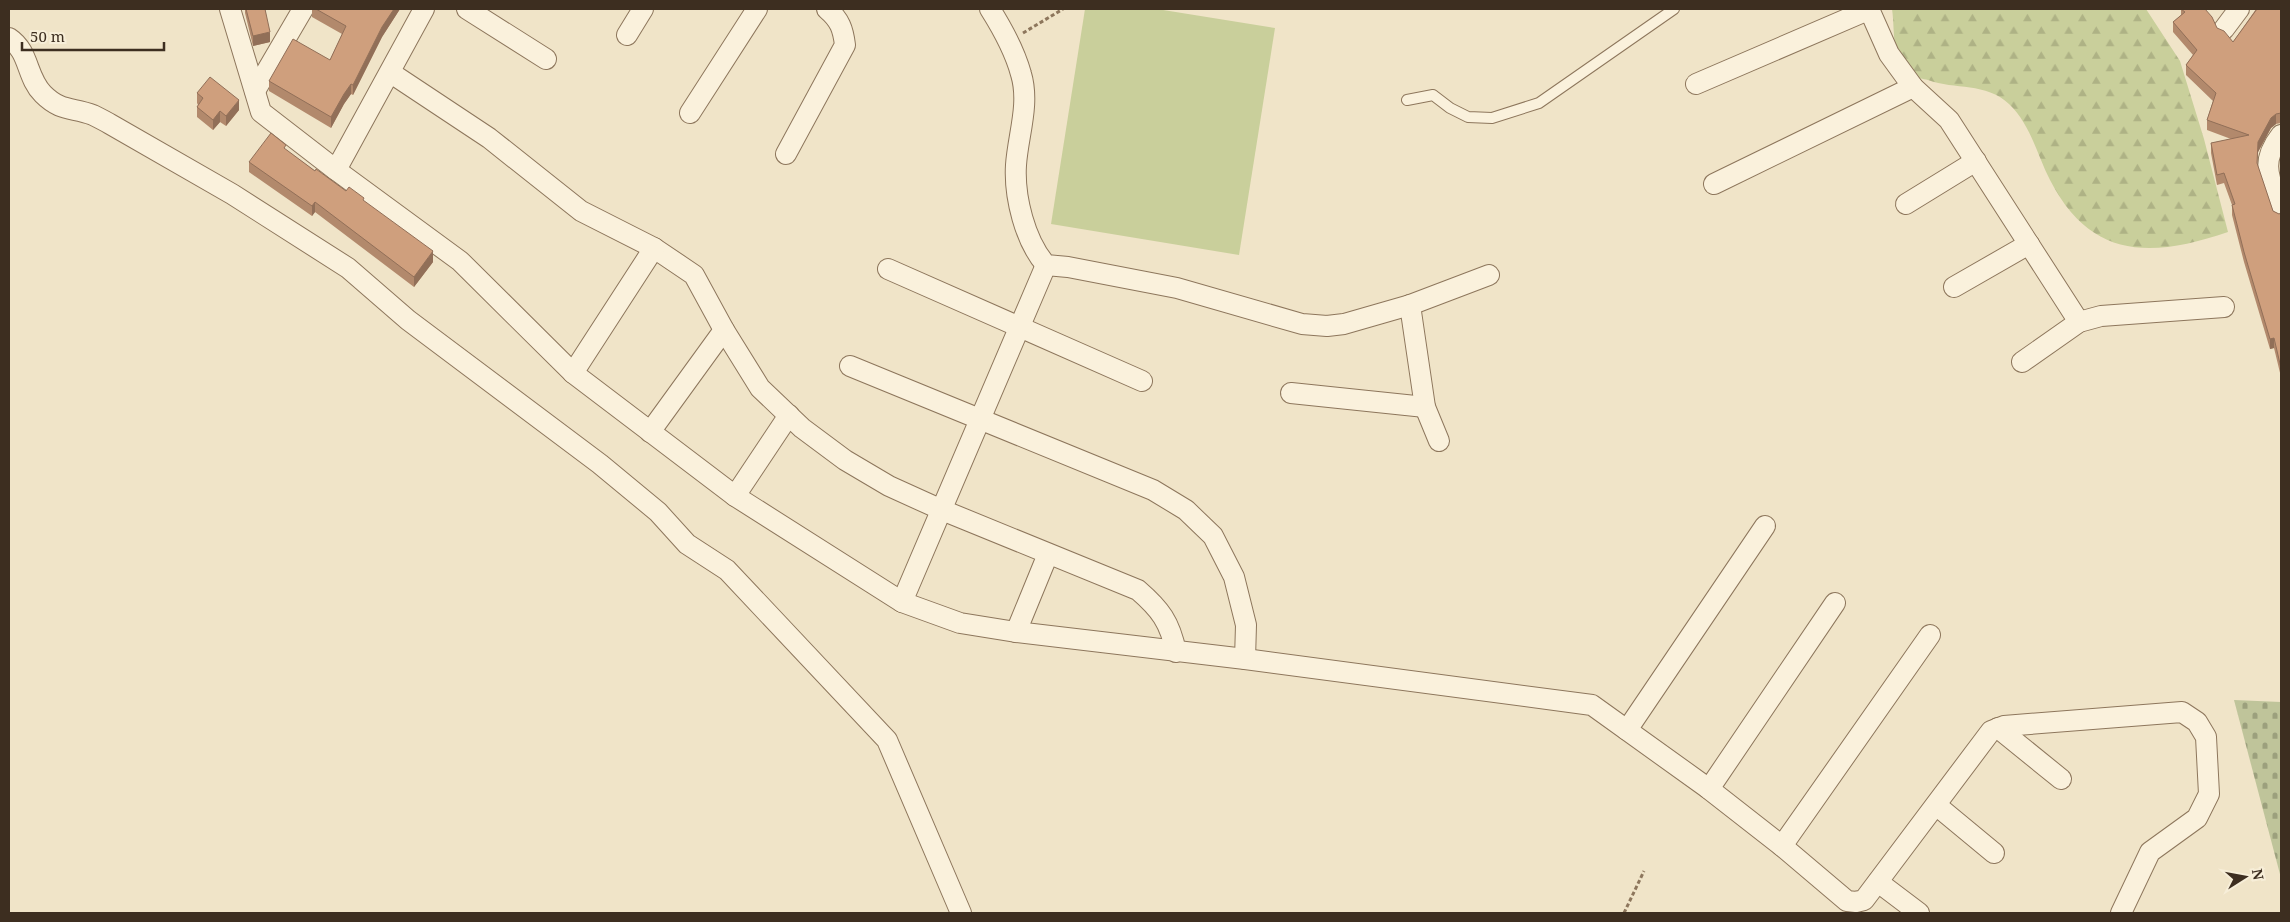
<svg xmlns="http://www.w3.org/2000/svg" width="2290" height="922" font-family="'Noto Serif',serif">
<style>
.grass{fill:#c9cf9b}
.forest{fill:url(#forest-firs)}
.cemetery{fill:url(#cemetery-stones)}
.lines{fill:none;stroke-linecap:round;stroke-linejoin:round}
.lane-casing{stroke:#8d765c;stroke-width:12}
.street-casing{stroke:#8d765c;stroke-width:22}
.path{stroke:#8d765c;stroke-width:3;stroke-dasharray:4 2.5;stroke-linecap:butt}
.lane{stroke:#faf1dc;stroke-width:10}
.street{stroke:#faf1dc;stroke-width:20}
.wall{fill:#b2896c}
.shaded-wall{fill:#916f58}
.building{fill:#cf9f7d;stroke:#916f58}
</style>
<defs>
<pattern id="forest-firs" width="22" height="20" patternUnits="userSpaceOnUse" patternTransform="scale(1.25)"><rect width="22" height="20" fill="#c9cf9b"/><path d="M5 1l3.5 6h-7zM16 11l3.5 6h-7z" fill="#aeb285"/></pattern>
<pattern id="cemetery-stones" width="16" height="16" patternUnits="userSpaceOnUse" patternTransform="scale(1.25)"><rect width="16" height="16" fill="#bfc49a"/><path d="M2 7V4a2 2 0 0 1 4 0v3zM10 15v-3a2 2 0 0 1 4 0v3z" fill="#9ca07d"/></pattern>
</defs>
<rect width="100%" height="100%" fill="#f0e4c8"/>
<polygon class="grass" points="1085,9 1157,9 1275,28 1239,255 1051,224"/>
<path class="forest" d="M1892,9H2146L2180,61L2204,139L2228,232C2152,258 2091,260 2050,180C2037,155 2031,125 2009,104C1986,82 1955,90 1928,80C1923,79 1917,78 1914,75C1910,72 1907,67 1904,63C1902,59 1897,55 1896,50C1893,37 1894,22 1892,9Z"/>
<polygon class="cemetery" points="2234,700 2281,702 2281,878"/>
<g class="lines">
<defs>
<polyline id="lane" points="1407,100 1433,95 1450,108 1468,117 1492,118 1539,103 1674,9"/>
<g id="street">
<polyline points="230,9 261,112 336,170 460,261 573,373 735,496 902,602 960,623 1016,632 1245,659 1592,705 1709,789 1782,846 1847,901 1856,902 1864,900 1991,731 2004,726 2182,712 2197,722 2206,737 2209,794 2197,818 2150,852 2121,913"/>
<polyline points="467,9 546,59"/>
<path d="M990,9C1002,28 1015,52 1021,74C1030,104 1018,135 1016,165C1014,197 1025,241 1046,265L1068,267L1177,288L1302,324L1327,326L1344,324L1410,305L1489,275"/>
<polyline points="1869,9 1889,54 1913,87 1949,120 2079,322"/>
<polyline points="2224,29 2239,9"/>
<polyline points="627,35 643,9"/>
<path d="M9,38C30,52 26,77 43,94C61,112 72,107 93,115C99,118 105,121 110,124L232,194L348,268L408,320L600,464L658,512L687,544L727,570L887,740L961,913"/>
<path d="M391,73L489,138L581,211L654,248L694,275L724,330L760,388L802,428L845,460L889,486L942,510L1138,590C1160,609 1170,622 1176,652"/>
<polyline points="1696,84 1868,10"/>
<polyline points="255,91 303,9"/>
<polyline points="690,113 757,9"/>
<path d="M2281,135C2258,164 2271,180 2281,212"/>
<path d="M786,154L845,45C843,29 840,20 827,9"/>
<polyline points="336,170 424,9"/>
<polyline points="1714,184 1913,87"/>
<polyline points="1906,204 1976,161"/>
<polyline points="888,269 1142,381"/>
<polyline points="1954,287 2029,244"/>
<polyline points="1410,305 1425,407 1439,441"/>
<polyline points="2022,362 2079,322 2101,316 2224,307"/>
<polyline points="850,366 1153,490 1186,510 1213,536 1234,577 1246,625 1245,659"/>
<polyline points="573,373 654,248"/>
<polyline points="1291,393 1425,407"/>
<polyline points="650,432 724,330"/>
<polyline points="735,496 789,415"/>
<polyline points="902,602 1046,265"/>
<polyline points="1016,632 1048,554"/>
<polyline points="1998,728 2061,779"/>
<polyline points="1627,730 1765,526"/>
<polyline points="1709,789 1835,603"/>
<polyline points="1936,805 1994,853"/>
<polyline points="1782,846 1930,635"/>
<polyline points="1878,882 1919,913"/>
</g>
</defs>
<use href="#lane" class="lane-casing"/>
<use href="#street" class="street-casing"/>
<g class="path">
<polyline points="1023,33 1063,9"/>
<polyline points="1624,913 1644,871"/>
</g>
<use href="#lane" class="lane"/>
<use href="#street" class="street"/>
</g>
<g class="wall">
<polygon points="245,9 265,9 270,42 253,46 245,13"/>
<polygon points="312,9 400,9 382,37 353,95 351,94 344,104 331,128 269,91 269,81 330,60 342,34 312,17"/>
<polygon points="2181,9 2217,28 2233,42 2256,9 2281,9 2281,123 2276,124 2271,128 2258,152 2257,165 2273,211 2279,214 2281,213 2281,377 2274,348 2270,349 2244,262 2232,215 2232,205 2224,183 2217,185 2211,153 2211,143 2231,139 2207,130 2207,120 2213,101 2186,75 2186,65 2193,55 2173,32 2173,22 2181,15"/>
<polygon points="197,93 239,110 226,126 220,122 213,130 197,117 197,107 198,105 197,103"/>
<polygon points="286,150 315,171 346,191 364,201 433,262 414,287 315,212 312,216 249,172 249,162"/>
</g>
<g class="shaded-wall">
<polygon points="394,9 400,9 382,37 353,95 353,85 382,27"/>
<polygon points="270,32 270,42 253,46 253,36"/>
<polygon points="351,84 351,94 344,104 331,128 331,117 344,94"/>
<polygon points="239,100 239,110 226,126 226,116"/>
<polygon points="220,111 220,122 213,130 213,120"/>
<polygon points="2276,114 2276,124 2271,128 2258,152 2257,173 2258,142 2271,118"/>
<polygon points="315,202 315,212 312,216 312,206"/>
<polygon points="433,251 433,262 414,287 414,277"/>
<polygon points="2274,338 2274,348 2270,349 2270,339"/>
</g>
<g class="building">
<polygon points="246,9 265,9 270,32 253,36"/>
<polygon points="316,9 394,9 382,27 353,85 351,84 344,94 331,117 269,81 293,39 330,60 346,26"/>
<polygon points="2181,9 2205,9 2212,17 2217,28 2224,31 2233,42 2257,9 2281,9 2281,113 2276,114 2271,118 2258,142 2257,163 2273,211 2279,214 2281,213 2281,368 2274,338 2270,339 2244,252 2232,205 2235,204 2224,173 2217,175 2211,143 2249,135 2207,120 2216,93 2186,65 2197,50 2173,22 2185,12"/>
<polygon points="210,77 239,100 226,116 220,111 213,120 197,107 203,98 197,93"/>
<polygon points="271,133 286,145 284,148 315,171 316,169 346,191 349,187 364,198 363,200 433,251 414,277 315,202 312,206 249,162"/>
</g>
<rect width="2290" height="922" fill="none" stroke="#3d2e20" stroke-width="20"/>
<g transform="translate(2245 877) rotate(79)" stroke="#f7eed8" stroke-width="4" paint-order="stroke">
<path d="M0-4L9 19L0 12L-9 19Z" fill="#3d2e20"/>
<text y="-8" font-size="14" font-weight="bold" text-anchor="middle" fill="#3d2e20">N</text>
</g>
<path d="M22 42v8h142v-8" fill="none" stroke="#3d2e20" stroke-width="2.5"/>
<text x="30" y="42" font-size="15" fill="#3d2e20" stroke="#f7eed8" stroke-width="4" paint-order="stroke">50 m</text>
</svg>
